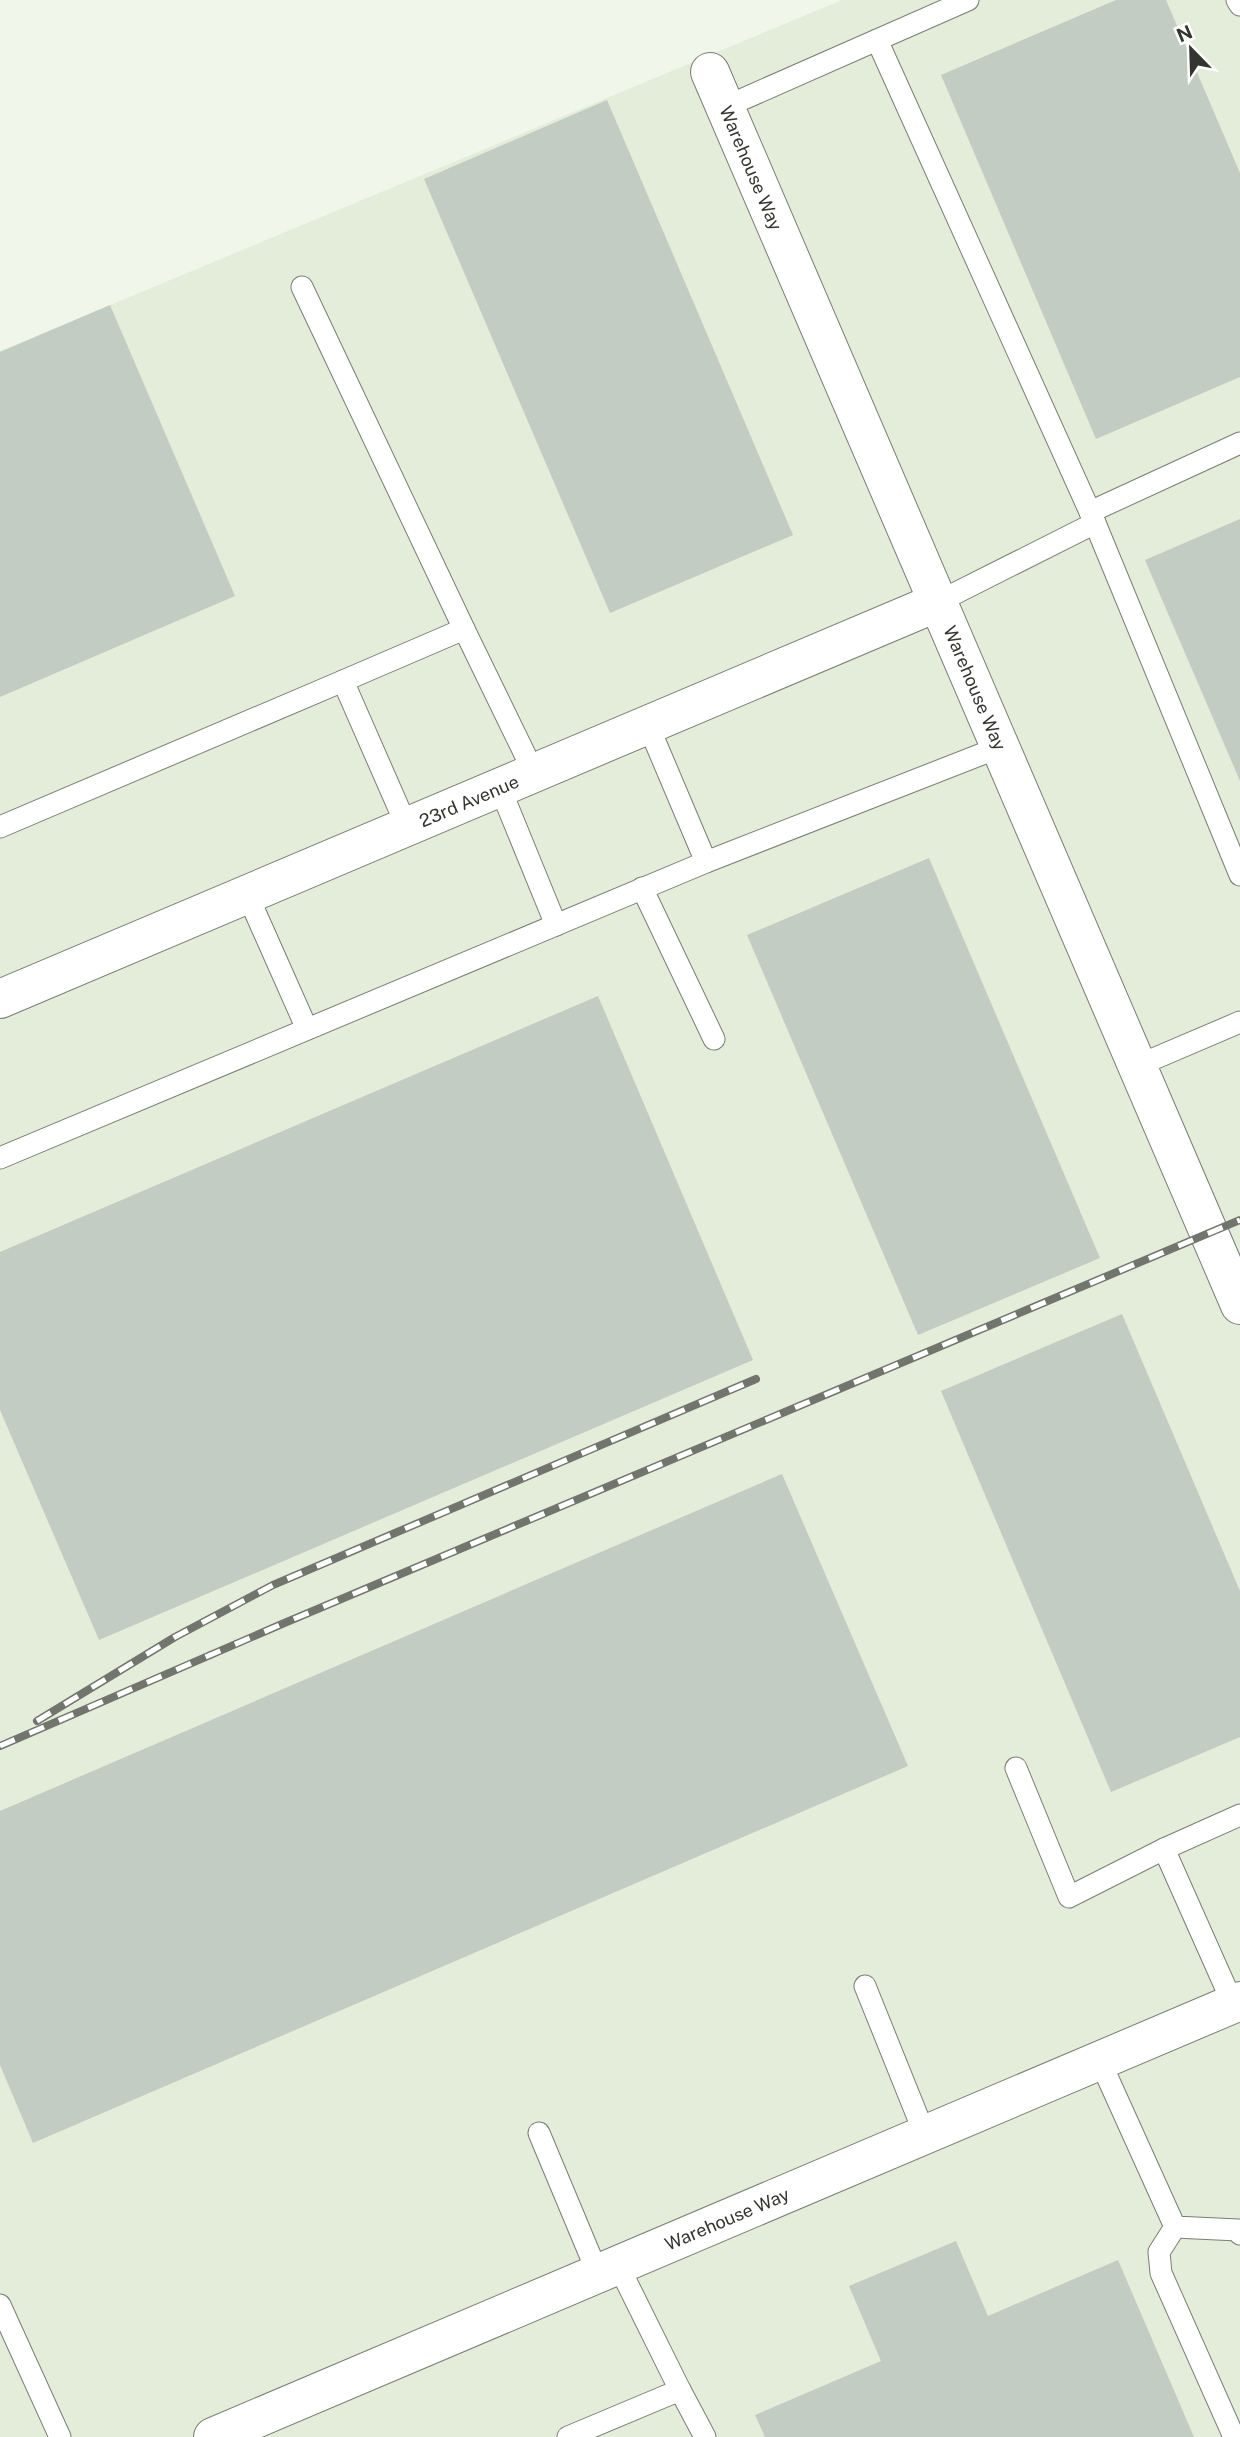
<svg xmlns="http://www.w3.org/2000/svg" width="1240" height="2437" font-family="'Public Sans',sans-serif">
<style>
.built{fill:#e4ecda}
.building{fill:#c3ccc3}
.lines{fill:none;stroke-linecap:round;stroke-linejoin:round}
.service-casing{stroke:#7a7e73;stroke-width:23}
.minor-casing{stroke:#7a7e73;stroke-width:40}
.service{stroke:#fff;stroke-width:21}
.minor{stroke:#fff;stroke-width:38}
.rail-casing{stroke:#72756d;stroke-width:8}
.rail{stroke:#fff;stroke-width:5;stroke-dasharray:16;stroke-linecap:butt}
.labels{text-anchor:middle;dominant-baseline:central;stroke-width:6;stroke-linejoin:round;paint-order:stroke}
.street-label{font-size:18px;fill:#333530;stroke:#fff}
</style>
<rect width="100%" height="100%" fill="#f1f6ea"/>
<polygon class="built" points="842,0 1240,0 1240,2437 0,2437 0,351"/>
<g class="building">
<polygon points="1116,0 1166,0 1240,173 1240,377 1096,439 941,75"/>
<polygon points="607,100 793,535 610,613 424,179"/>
<polygon points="110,305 235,596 0,697 0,352"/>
<polygon points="1240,519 1240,781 1145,560"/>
<polygon points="929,858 1100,1258 918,1335 747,935"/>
<polygon points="598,996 753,1360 99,1640 0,1410 0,1252"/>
<polygon points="1122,1314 1240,1591 1240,1737 1111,1792 941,1391"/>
<polygon points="782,1474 908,1766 33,2143 0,2065 0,1811"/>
<polygon points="956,2241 988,2316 1118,2260 1194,2437 765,2437 755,2415 881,2361 849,2286"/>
</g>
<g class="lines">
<defs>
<g id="service">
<polyline points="1237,0 1240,5"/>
<polyline points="877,40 968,0"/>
<polyline points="725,107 877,40 1095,523 938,602"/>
<polyline points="302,287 464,629"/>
<polyline points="1090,512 1240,443"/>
<polyline points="1095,523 1240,875"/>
<polyline points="343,681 464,629 534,773"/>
<polyline points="648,725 706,862 1000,747"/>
<polyline points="500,788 556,925"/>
<polyline points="0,827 343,681 407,827"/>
<polyline points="642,888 714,1039"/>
<polyline points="247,894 307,1029"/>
<polyline points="1137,1066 1240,1022"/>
<polyline points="0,1158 706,862"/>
<polyline points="1016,1768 1069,1897 1164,1849"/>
<polyline points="865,1986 925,2135"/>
<polyline points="1233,2004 1164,1849 1240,1815"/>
<polyline points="1100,2061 1175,2227 1238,2230 1240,2234"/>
<polyline points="539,2133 598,2274"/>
<polyline points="1175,2227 1159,2252 1161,2273 1234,2437"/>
<polyline points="0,2305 60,2437"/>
<polyline points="680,2390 705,2437"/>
<polyline points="568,2437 680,2390 618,2265"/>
</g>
<g id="minor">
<polyline points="710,72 1240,1305"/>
<polyline points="0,999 938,602"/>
<polyline points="213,2437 1240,2001"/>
</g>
</defs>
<use href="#service" class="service-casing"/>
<use href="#minor" class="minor-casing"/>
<use href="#service" class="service"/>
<use href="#minor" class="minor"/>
<defs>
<g id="rail">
<polyline points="37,1721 175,1637 273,1585 756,1379"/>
<polyline points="0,1746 282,1624 1240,1220"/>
</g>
</defs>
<use href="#rail" class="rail-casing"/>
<use href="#rail" class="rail"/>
</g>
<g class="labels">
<g class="street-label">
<text transform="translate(751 168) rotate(67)">Warehouse Way</text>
<text transform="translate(975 688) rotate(67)">Warehouse Way</text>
<text transform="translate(469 801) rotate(-23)">23rd Avenue</text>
<text transform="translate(727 2219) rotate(-23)">Warehouse Way</text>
</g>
</g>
<g transform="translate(1191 49) rotate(337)" stroke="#ffffff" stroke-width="5" paint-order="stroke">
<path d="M0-5L12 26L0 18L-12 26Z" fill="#333530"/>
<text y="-10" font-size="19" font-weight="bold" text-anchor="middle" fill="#333530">N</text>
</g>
</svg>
